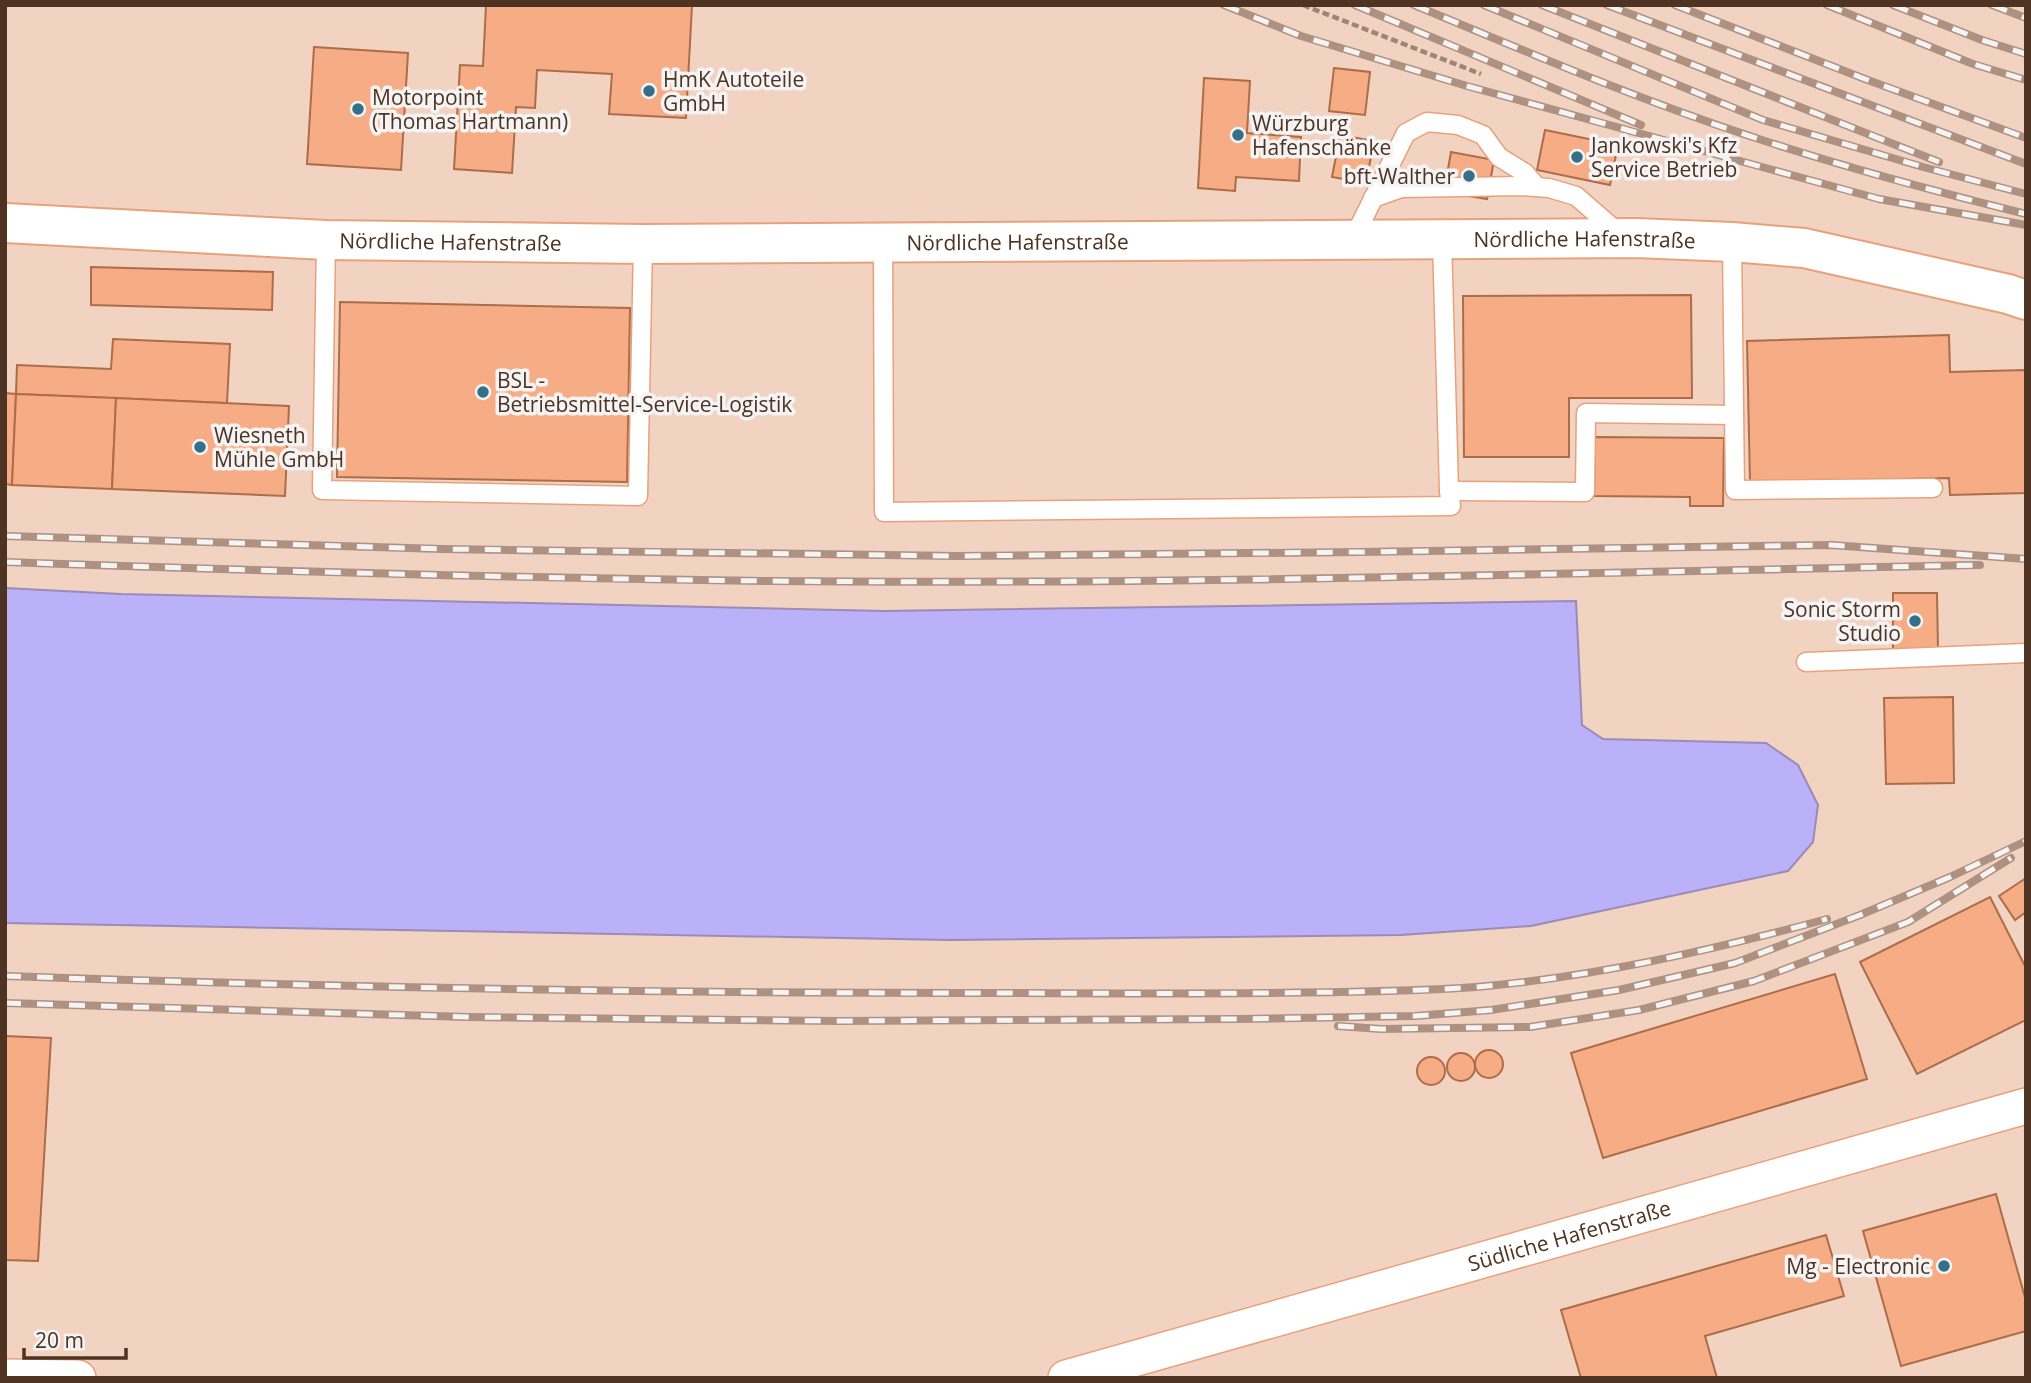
<svg xmlns="http://www.w3.org/2000/svg" width="2031" height="1383" font-family="'Open Sans',sans-serif">
<style>
.built{fill:#f2d2c1}
.water{fill:#bab1f9;stroke:#9a8bb8;stroke-width:2}
.building{fill:#f6ad85;stroke:#ad6d48;stroke-width:2}
.lines{fill:none;stroke-linecap:round;stroke-linejoin:round}
.service-casing{stroke:#e7a27d;stroke-width:21}
.minor-casing{stroke:#e7a27d;stroke-width:38}
.tertiary-casing{stroke:#e7a27d;stroke-width:42}
.path{stroke:#a08474;stroke-width:4.5;stroke-dasharray:7 3.5;stroke-linecap:butt}
.service{stroke:#fff;stroke-width:18}
.minor{stroke:#fff;stroke-width:35}
.tertiary{stroke:#fff;stroke-width:38}
.rail-casing{stroke:#ae9181;stroke-width:8}
.rail{stroke:#f4f4f4;stroke-width:5;stroke-dasharray:16;stroke-linecap:butt}
.poi-dot{fill:#366f88;stroke:#f4f4f4;stroke-width:2.5}
.labels{text-anchor:middle;dominant-baseline:central;stroke-width:7;stroke-linejoin:round;paint-order:stroke}
.poi-label{font-size:21px;fill:#4e3222;stroke:#f4f4f4;text-anchor:start}
.street-label{font-size:21px;fill:#4e3222;stroke:#f4f4f4}
</style>
<rect width="100%" height="100%" fill="#fee1d1"/>
<polygon class="built" points="5,5 2026,5 2026,1378 5,1378 5,923 951,940 1401,935 1531,926 1766,743 1603,739 1582,725 1575,601 884,611 121,594 5,588"/>
<polygon class="water" points="5,588 121,594 884,611 1576,601 1582,725 1603,739 1766,743 1798,765 1818,805 1813,842 1788,871 1531,926 1401,935 951,940 5,923"/>
<g class="building">
<polygon points="486,5 692,5 686,118 609,114 612,74 537,70 535,108 516,107 512,173 454,169 460,65 483,66"/>
<polygon points="314,47 408,53 401,170 307,164"/>
<polygon points="1334,68 1370,72 1365,115 1329,111"/>
<polygon points="1204,78 1250,81 1247,133 1301,137 1299,181 1236,177 1235,191 1198,188"/>
<polygon points="1545,130 1618,145 1610,185 1537,170"/>
<polygon points="1340,135 1374,141 1366,183 1332,177"/>
<polygon points="1451,152 1494,160 1487,199 1444,192"/>
<polygon points="91,267 273,272 272,310 91,305"/>
<polygon points="1691,295 1692,398 1569,398 1569,457 1464,457 1463,296"/>
<polygon points="340,302 630,308 627,482 337,477"/>
<polygon points="1949,335 1950,372 2025,370 2026,493 1950,495 1949,478 1750,482 1747,341"/>
<polygon points="113,339 230,344 227,403 16,394 17,365 111,369"/>
<polygon points="5,393 16,394 12,485 5,484"/>
<polygon points="16,394 116,398 112,489 12,485"/>
<polygon points="116,398 289,406 285,496 112,489"/>
<polygon points="1595,437 1724,438 1723,506 1690,506 1690,497 1594,496"/>
<polygon points="1893,593 1937,593 1938,649 1893,649"/>
<polygon points="1953,697 1954,783 1886,784 1884,698"/>
<polygon points="2026,878 2026,912 2015,920 1999,896"/>
<polygon points="1990,897 2026,968 2026,1020 1917,1074 1860,962"/>
<polygon points="1835,974 1867,1079 1603,1158 1571,1053"/>
<polygon points="5,1036 51,1038 38,1261 5,1260"/>
<circle cx="1489" cy="1064" r="14"/>
<circle cx="1461" cy="1067" r="14"/>
<circle cx="1431" cy="1071" r="14"/>
<polygon points="1996,1194 2026,1301 2026,1331 1901,1366 1863,1231"/>
<polygon points="1826,1235 1844,1296 1705,1336 1717,1378 1581,1378 1561,1310"/>
</g>
<g class="lines">
<defs>
<g id="service">
<polyline points="1373,198 1401,188 1521,186 1549,188 1576,196 1621,235"/>
<polyline points="1353,239 1406,133 1427,122 1458,125 1483,135 1499,157 1525,173 1537,187"/>
<polyline points="326,240 322,490 638,496 643,244"/>
<polyline points="883,242 884,512 1451,506 1449,491 1442,239"/>
<polyline points="1732,242 1735,490 1933,488"/>
<polyline points="1449,491 1585,492 1586,413 1734,415"/>
<polyline points="1806,662 2026,653"/>
</g>
<g id="minor">
<polyline points="5,1377 78,1378"/>
<path id="s1" d="M1066,1378L2026,1106"/>
</g>
<g id="tertiary">
<path id="s2" d="M5,223L326,240L643,244L1636,238L1732,242L1804,248L2008,294L2026,300"/>
</g>
</defs>
<use href="#service" class="service-casing"/>
<use href="#minor" class="minor-casing"/>
<use href="#tertiary" class="tertiary-casing"/>
<polyline class="path" points="1303,5 1481,74"/>
<use href="#service" class="service"/>
<use href="#minor" class="minor"/>
<use href="#tertiary" class="tertiary"/>
<defs>
<g id="rail">
<polyline points="1224,5 1301,36 1467,86 1773,170 1879,199 2026,225"/>
<polyline points="1355,5 1641,125"/>
<path d="M1414,5C1530,53 1646,103 1765,141C1851,169 1938,192 2026,214"/>
<polyline points="1484,5 1763,120 1923,167 2026,194"/>
<polyline points="1542,5 1939,162"/>
<polyline points="1607,5 2026,164"/>
<polyline points="1675,5 1865,79 2026,138"/>
<polyline points="1827,5 1973,64 2026,80"/>
<polyline points="1893,5 1982,40 2026,54"/>
<polyline points="1992,5 2026,18"/>
<polyline points="5,536 442,549 956,556 1359,552 1831,545 2026,559"/>
<path d="M5,562C260,571 515,578 769,581C1173,585 1577,573 1980,565"/>
<path d="M5,976C324,987 642,993 961,993C1062,993 1163,994 1265,993C1335,992 1405,992 1476,987C1594,977 1713,950 1827,919"/>
<polyline points="5,1003 467,1017 839,1021 1239,1019 1415,1016 1491,1010 1619,990 1735,963 1860,915 1950,877 2026,841"/>
<polyline points="1338,1026 1381,1029 1530,1027 1639,1010 1754,981 1908,922 2011,858"/>
</g>
</defs>
<use href="#rail" class="rail-casing"/>
<use href="#rail" class="rail"/>
</g>
<g class="poi-dot">
<circle cx="649" cy="91" r="7"/>
<circle cx="358" cy="109" r="7"/>
<circle cx="1238" cy="135" r="7"/>
<circle cx="1577" cy="157" r="7"/>
<circle cx="1469" cy="176" r="7"/>
<circle cx="483" cy="392" r="7"/>
<circle cx="200" cy="447" r="7"/>
<circle cx="1915" cy="621" r="7"/>
<circle cx="1944" cy="1266" r="7"/>
</g>
<g class="labels">
<g class="poi-label">
<text x="663" y="79">HmK Autoteile<tspan x="663" dy="24">GmbH</tspan></text>
<text x="372" y="97">Motorpoint<tspan x="372" dy="24">(Thomas Hartmann)</tspan></text>
<text x="1252" y="123">Würzburg<tspan x="1252" dy="24">Hafenschänke</tspan></text>
<text x="1591" y="145">Jankowski's Kfz<tspan x="1591" dy="24">Service Betrieb</tspan></text>
<text x="1455" y="176" text-anchor="end">bft-Walther</text>
<text x="497" y="380">BSL -<tspan x="497" dy="24">Betriebsmittel-Service-Logistik</tspan></text>
<text x="214" y="435">Wiesneth<tspan x="214" dy="24">Mühle GmbH</tspan></text>
<text x="1901" y="609" text-anchor="end">Sonic Storm<tspan x="1901" dy="24">Studio</tspan></text>
<text x="1930" y="1266" text-anchor="end">Mg - Electronic</text>
</g>
<g class="street-label">
<text stroke="none"><textPath href="#s2" startOffset="1580">Nördliche Hafenstraße</textPath></text>
<text stroke="none"><textPath href="#s2" startOffset="1013">Nördliche Hafenstraße</textPath></text>
<text stroke="none"><textPath href="#s2" startOffset="446">Nördliche Hafenstraße</textPath></text>
<text stroke="none"><textPath href="#s1" startOffset="523">Südliche Hafenstraße</textPath></text>
</g>
</g>
<rect width="2031" height="1383" fill="none" stroke="#4e3222" stroke-width="14"/>
<path d="M24 1348v10h102v-10" fill="none" stroke="#4e3222" stroke-width="3.5"/>
<text x="35" y="1348" font-size="21" fill="#4e3222" stroke="#f4f4f4" stroke-width="5" paint-order="stroke">20 m</text>
</svg>
